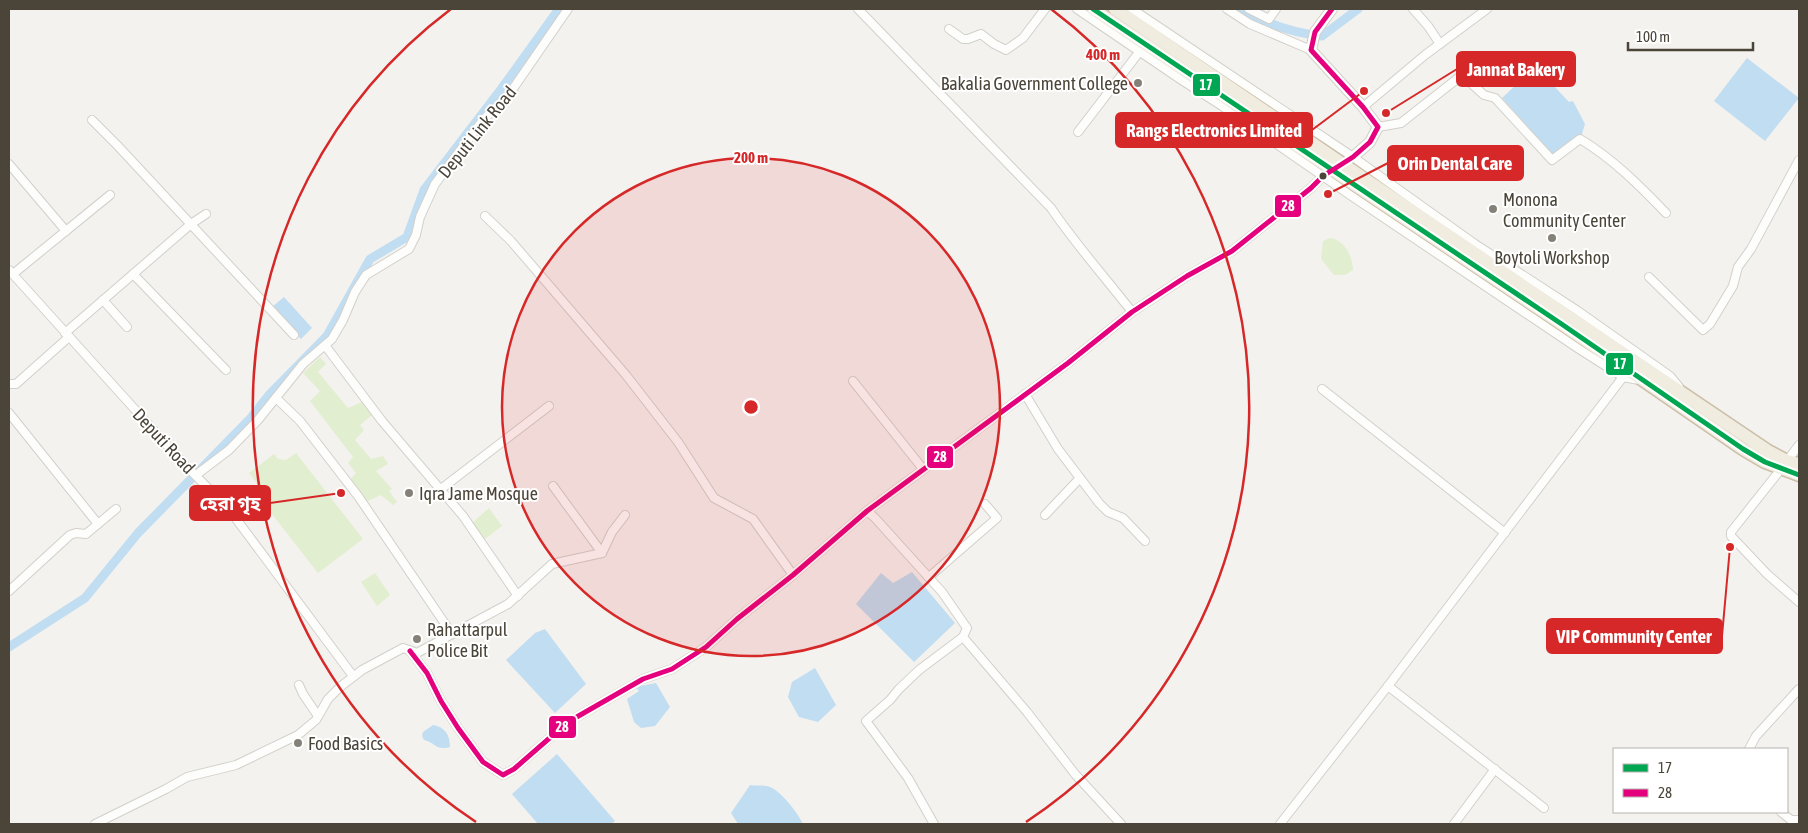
<svg xmlns="http://www.w3.org/2000/svg" width="1808" height="833" font-family="'Asap Condensed','Noto Sans Bengali',sans-serif">
<style>
.green{fill:#e1eecf}
.water{fill:#c0ddf1}
.lines{fill:none;stroke-linecap:round;stroke-linejoin:round}
.canal{stroke:#c0ddf1;stroke-width:9}
.minor-casing{stroke:#d2d0cb;stroke-width:10}
.tertiary-casing{stroke:#d2d0cb;stroke-width:12}
.trunk-casing{stroke:#ccbfa9;stroke-width:15}
.minor{stroke:#fdfdfc;stroke-width:8}
.tertiary{stroke:#fdfdfc;stroke-width:10}
.trunk{stroke:#f0ece0;stroke-width:12}
.bus-1-casing{stroke:#fff;stroke-width:9}
.bus-2-casing{stroke:#fff;stroke-width:9}
.bus-1{stroke:#00a651;stroke-width:5}
.bus-2{stroke:#e5007d;stroke-width:5}
.ring{fill:none;stroke:#d62828;stroke-width:2.5}
.poi-dot{fill:#868178;stroke:#fff;stroke-width:2}
.bus-dot{fill:#4b4439;stroke:#fff;stroke-width:2}
.labels{text-anchor:middle;dominant-baseline:central;stroke-width:4;stroke-linejoin:round;paint-order:stroke}
.poi-label{font-size:18px;fill:#4b4439;stroke:#fff;text-anchor:start}
.street-label{font-size:18px;fill:#4b4439;stroke:#fff}
.centre{fill:#d62828;stroke:#fff;stroke-width:2.5}
.ring-label{font-size:15px;text-anchor:middle;font-weight:bold;fill:#d62828;stroke:#fff;stroke-width:4;stroke-linejoin:round;paint-order:stroke}
.leader{fill:none;stroke:#d62828;stroke-width:2}
.callout-dot{fill:#d62828;stroke:#fff;stroke-width:2}
.callout{fill:#d62828;stroke:#d62828;stroke-width:2}
.callout-label{font-size:19px;text-anchor:middle;font-weight:bold;fill:#fff}
.line-badge{stroke:#fff;stroke-width:2}
.badge-label{font-size:14px;text-anchor:middle;font-weight:bold;fill:#fff}
</style>
<rect width="100%" height="100%" fill="#f4f2ee"/>
<g class="green">
<path d="M1330,238C1345,240 1353,257 1353,270L1345,275H1334L1321,259L1323,241Z"/>
<polygon points="320,357 326,364 318,372 348,408 362,402 372,415 360,425 364,430 355,440 371,459 383,456 388,464 376,471 392,489 389,491 397,502 393,505 381,495 366,502 349,481 356,473 348,463 353,457 310,401 320,391 303,373"/>
<polygon points="296,453 363,539 318,573 254,491 259,486 249,473 274,454 278,459 286,460"/>
<polygon points="489,508 502,526 485,539 472,523"/>
<polygon points="375,573 390,595 377,606 361,582"/>
</g>
<g class="water">
<polygon points="1747,58 1799,98 1765,141 1714,101"/>
<polygon points="1520,81 1542,82 1547,85 1553,85 1569,102 1573,101 1585,124 1581,137 1554,156 1502,98"/>
<polygon points="284,297 312,328 301,339 272,307"/>
<polygon points="912,572 955,623 914,662 856,604 881,573 893,583"/>
<polygon points="545,629 586,684 555,713 506,660 535,633"/>
<polygon points="815,668 836,705 818,722 799,717 788,697 792,682"/>
<polygon points="656,683 670,707 655,726 641,728 634,722 627,699 639,691 635,687"/>
<path d="M433,725C445,727 450,735 450,747C436,751 436,743 424,740L422,736L423,732Z"/>
<polygon points="557,754 615,821 611,824 538,824 512,794"/>
<path d="M750,785C755,786 762,785 767,786C779,788 798,813 803,824H738L731,813Z"/>
</g>
<g class="lines">
<g class="canal">
<path d="M1240,9C1265,23 1293,33 1322,36L1358,9"/>
<polyline points="9,647 85,598 138,533 250,419 269,395 327,336 370,259 407,237 424,190 502,88 559,9"/>
</g>
<defs>
<g id="minor">
<path d="M858,9L1051,208C1076,245 1105,277 1132,312"/>
<polyline points="1077,9 1183,81 1222,106 1350,195 1579,349 1623,377 1639,380"/>
<polyline points="1132,9 1353,157 1475,244 1578,311 1670,376 1679,387"/>
<polyline points="1227,9 1250,24 1311,50"/>
<polyline points="1249,9 1269,19 1276,9"/>
<polyline points="1413,9 1428,26 1440,44"/>
<polyline points="949,29 963,39 968,39 981,34 994,44 1006,50 1023,38 1045,9"/>
<polyline points="1363,107 1425,55 1487,9"/>
<polyline points="92,120 117,145 294,335"/>
<path d="M1378,127L1401,123L1462,75L1484,95L1495,98L1552,160L1580,139C1612,158 1640,186 1666,213"/>
<polyline points="1078,132 1140,51"/>
<polyline points="9,164 66,231"/>
<polyline points="485,216 511,241 626,375 678,442 714,498 753,519 793,575"/>
<polyline points="9,270 186,466 228,508 353,676"/>
<polyline points="13,274 110,195"/>
<polyline points="133,274 226,370"/>
<polyline points="1649,277 1703,330 1710,324 1733,286 1738,267 1751,249 1799,160"/>
<polyline points="103,300 127,327"/>
<polyline points="65,333 191,224 206,214"/>
<polyline points="327,348 382,421 463,516 518,596"/>
<polyline points="853,381 923,469"/>
<polyline points="9,384 16,384 69,337"/>
<polyline points="1322,389 1505,533"/>
<polyline points="1025,394 1058,449 1099,503 1108,512 1123,518 1145,541"/>
<polyline points="276,398 300,421 358,496 452,634"/>
<polyline points="9,413 98,524"/>
<polyline points="1787,461 1799,445"/>
<polyline points="1781,469 1731,532 1731,536 1767,574 1799,602"/>
<polyline points="196,475 229,450 258,420 303,364 332,339 343,320 355,292 366,275 409,249 416,235 420,217 435,184 483,120 508,96 568,9"/>
<polyline points="441,489 549,406"/>
<polyline points="867,511 875,518 942,592 967,628 963,637 1027,712 1075,774 1121,824"/>
<polyline points="1045,515 1080,478"/>
<polyline points="602,553 612,532 625,515"/>
<polyline points="929,577 997,518 985,504"/>
<polyline points="9,591 70,535 76,533 86,534 116,509"/>
<polyline points="410,651 427,673 441,701 458,728 483,762 503,775 514,769 568,722 643,679 672,669 706,647 737,619 793,575 867,511 1068,363 1132,312 1187,276 1232,251 1311,188 1323,176 1328,173"/>
<polyline points="299,685 303,694 318,716"/>
<polyline points="1388,686 1544,808"/>
<polyline points="1749,749 1756,736 1799,689"/>
<polyline points="1781,812 1791,820 1799,820"/>
<polyline points="95,824 166,789 187,777 236,765 298,735 316,720 328,699 340,687 362,670 403,648 417,653 508,604 552,564 602,553 553,486"/>
<polyline points="934,824 908,778 866,721 890,700 899,689 919,670 963,637"/>
<polyline points="1280,824 1388,686 1623,377"/>
<polyline points="1454,824 1495,769"/>
</g>
<polyline id="tertiary" points="1332,9 1315,32 1311,50 1363,107 1378,127 1370,142 1353,157"/>
<g id="trunk">
<polyline points="1093,9 1563,325 1743,449 1765,462 1799,475"/>
<polyline points="1115,9 1344,165 1768,451 1787,461 1799,464"/>
</g>
</defs>
<use href="#minor" class="minor-casing"/>
<use href="#tertiary" class="tertiary-casing"/>
<use href="#trunk" class="trunk-casing"/>
<use href="#minor" class="minor"/>
<use href="#tertiary" class="tertiary"/>
<use href="#trunk" class="trunk"/>
<defs>
<polyline id="bus-1" points="1093,9 1563,325 1743,449 1765,462 1799,475"/>
<polyline id="bus-2" points="410,651 427,673 441,701 458,728 483,762 503,775 514,769 568,722 643,679 672,669 706,647 737,619 793,575 867,511 1068,363 1132,312 1187,276 1232,251 1311,188 1323,176 1353,157 1370,142 1378,127 1363,107 1311,50 1315,32 1332,9"/>
</defs>
<use href="#bus-1" class="bus-1-casing"/>
<use href="#bus-2" class="bus-2-casing"/>
<use href="#bus-1" class="bus-1"/>
<use href="#bus-2" class="bus-2"/>
</g>
<circle cx="751" cy="407" r="249" fill="#d62828" fill-opacity=".12"/>
<g class="ring">
<circle cx="751" cy="407" r="249"/>
<path d="M476 822A498 498 0 0 1 451 9M1051 9A498 498 0 0 1 1026 822"/>
</g>
<g class="poi-dot">
<circle cx="1138" cy="83" r="5"/>
<circle cx="1493" cy="209" r="5"/>
<circle cx="1552" cy="238" r="5"/>
<circle cx="409" cy="493" r="5"/>
<circle cx="417" cy="639" r="5"/>
<circle cx="298" cy="743" r="5"/>
</g>
<circle class="bus-dot" cx="1323" cy="176" r="4.5"/>
<g class="labels">
<g class="poi-label">
<text x="1128" y="83" text-anchor="end">Bakalia Government College</text>
<text x="1503" y="199">Monona<tspan x="1503" dy="21">Community Center</tspan></text>
<text x="1552" y="257" text-anchor="middle">Boytoli Workshop</text>
<text x="419" y="493">Iqra Jame Mosque</text>
<text x="427" y="629">Rahattarpul<tspan x="427" dy="21">Police Bit</tspan></text>
<text x="308" y="743">Food Basics</text>
</g>
<g class="street-label">
<text transform="translate(477 132) rotate(-51)">Deputi Link Road</text>
<text transform="translate(164 441) rotate(47)">Deputi Road</text>
</g>
</g>
<circle cx="751" cy="407" r="8" class="centre"/>
<g class="ring-label">
<text x="1103" y="60">400 m</text>
<text x="751" y="163">200 m</text>
</g>
<path class="leader" d="M1386 113L1457 69M1364 91L1312 130M1328 194L1388 163M341 493L270 503M1730 547L1722 636"/>
<g class="callout-dot">
<circle cx="1386" cy="113" r="5"/>
<circle cx="1364" cy="91" r="5"/>
<circle cx="1328" cy="194" r="5"/>
<circle cx="341" cy="493" r="5"/>
<circle cx="1730" cy="547" r="5"/>
</g>
<g class="callout">
<rect x="1457" y="52" width="118" height="34" rx="5"/>
<rect x="1116" y="113" width="196" height="34" rx="5"/>
<rect x="1388" y="146" width="135" height="34" rx="5"/>
<rect x="190" y="486" width="80" height="34" rx="5"/>
<rect x="1547" y="619" width="175" height="34" rx="5"/>
</g>
<g class="callout-label">
<text x="1516" y="76">Jannat Bakery</text>
<text x="1214" y="137">Rangs Electronics Limited</text>
<text x="1455" y="170">Orin Dental Care</text>
<text x="230" y="510">হেরা গৃহ</text>
<text x="1634" y="643">VIP Community Center</text>
</g>
<g class="line-badge">
<rect x="1192" y="73" width="29" height="24" rx="5" fill="#00a651"/>
<rect x="1274" y="194" width="28" height="24" rx="5" fill="#e5007d"/>
<rect x="1605" y="352" width="29" height="24" rx="5" fill="#00a651"/>
<rect x="926" y="445" width="28" height="24" rx="5" fill="#e5007d"/>
<rect x="548" y="715" width="29" height="24" rx="5" fill="#e5007d"/>
</g>
<g class="badge-label">
<text x="1206" y="90">17</text>
<text x="1288" y="211">28</text>
<text x="1620" y="369">17</text>
<text x="940" y="462">28</text>
<text x="562" y="732">28</text>
</g>
<rect width="1808" height="833" fill="none" stroke="#4b4439" stroke-width="20"/>
<rect x="1613" y="748" width="175" height="65" fill="#ffffff" stroke="#b7b4b0"/>
<rect x="1623" y="764" width="25" height="8" fill="#00a651" stroke="#b7b4b0"/>
<text x="1658" y="773" font-size="15" fill="#4b4439">17</text>
<rect x="1623" y="789" width="25" height="8" fill="#e5007d" stroke="#b7b4b0"/>
<text x="1658" y="798" font-size="15" fill="#4b4439">28</text>
<path d="M1628 42v8h125v-8" fill="none" stroke="#4b4439" stroke-width="2.5"/>
<text x="1636" y="42" font-size="15" fill="#4b4439" stroke="#ffffff" stroke-width="4" paint-order="stroke">100 m</text>
</svg>
